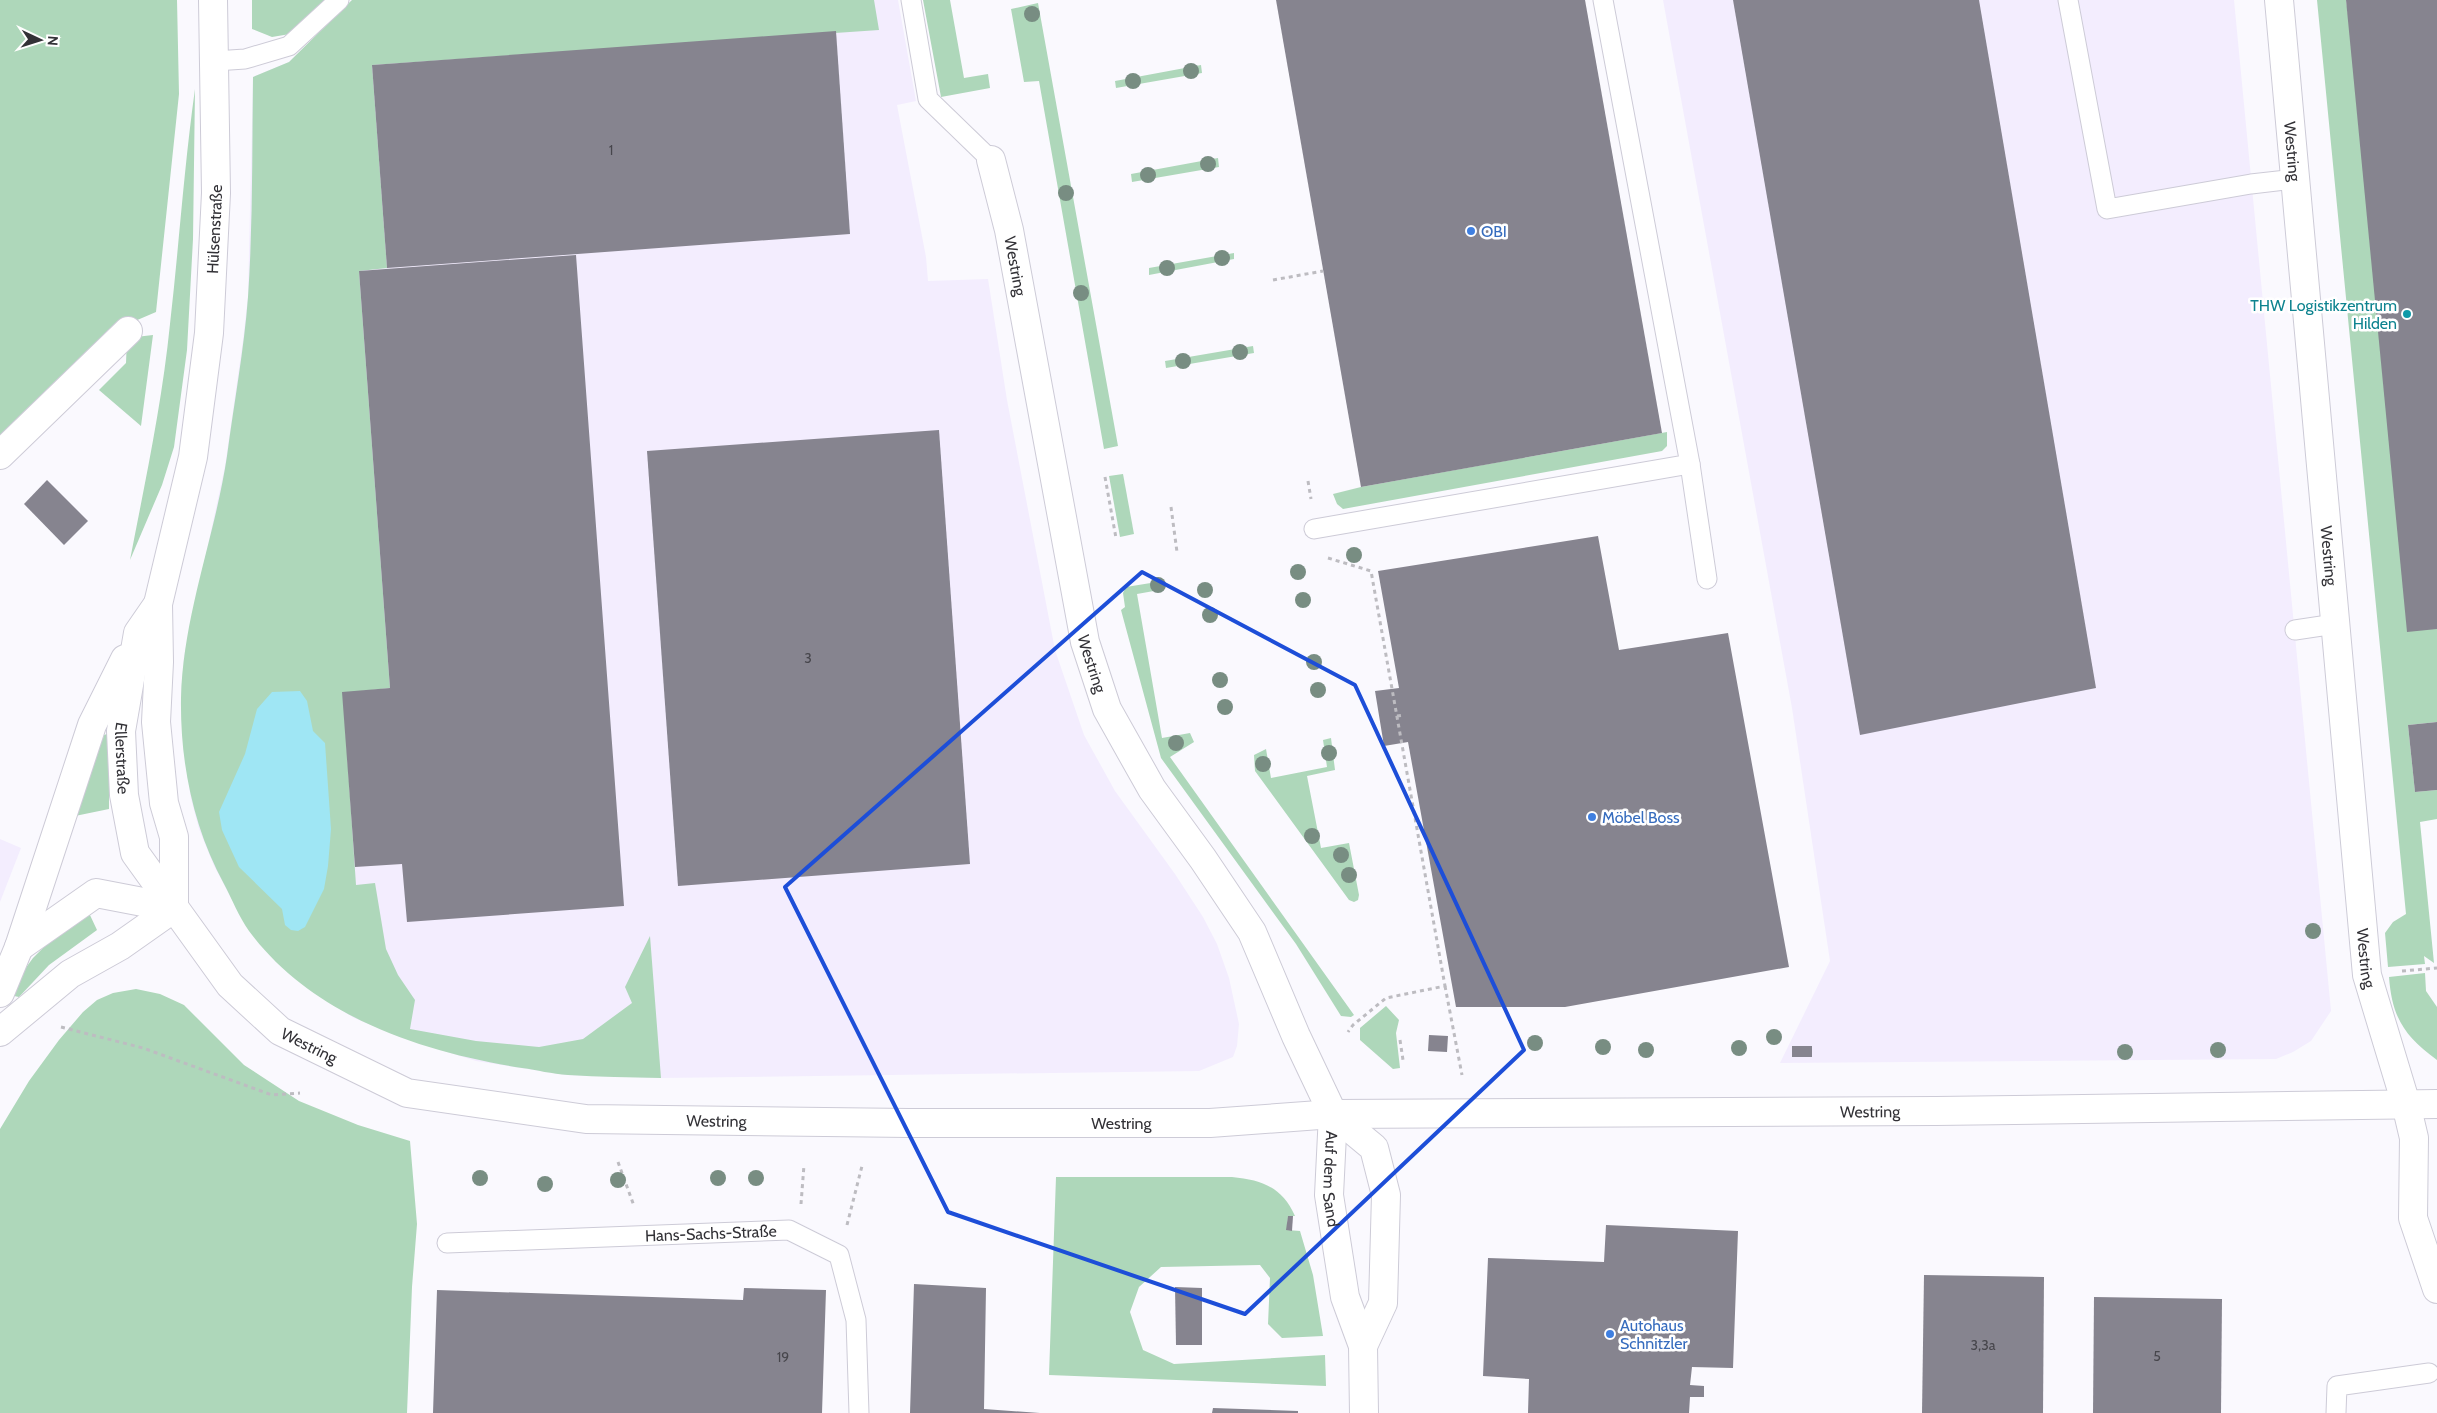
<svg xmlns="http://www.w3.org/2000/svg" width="2437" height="1413" font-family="Cabin,sans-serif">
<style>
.industrial{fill:#f3edfe}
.green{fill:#aed7ba}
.water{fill:#9fe6f4}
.building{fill:#86848f}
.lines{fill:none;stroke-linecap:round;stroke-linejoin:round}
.lane-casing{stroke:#cdcbd7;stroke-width:21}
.street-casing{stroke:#cdcbd7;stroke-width:30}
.secondary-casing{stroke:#cdcbd7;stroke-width:30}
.path{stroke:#bdbcc1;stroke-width:3;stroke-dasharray:4 4;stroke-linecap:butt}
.lane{stroke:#fff;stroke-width:19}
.street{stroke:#fff;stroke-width:28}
.secondary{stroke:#fff;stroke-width:28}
.tree{fill:#788d82}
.marked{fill:none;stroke:#1d4ed8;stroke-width:4;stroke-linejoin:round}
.shop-dot{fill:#3f7fe0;stroke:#fff;stroke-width:2}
.culture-dot{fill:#0f9aa8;stroke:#fff;stroke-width:2}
.labels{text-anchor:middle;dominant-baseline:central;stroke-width:5;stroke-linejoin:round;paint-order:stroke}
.number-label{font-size:14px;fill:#47464c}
.street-label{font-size:16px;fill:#323136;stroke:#fff}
.shop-label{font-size:16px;fill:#366cbe;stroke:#fff;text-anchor:start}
.culture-label{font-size:16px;fill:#0d838f;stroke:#fff;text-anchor:end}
</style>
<rect width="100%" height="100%" fill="#faf9fe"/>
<g class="industrial">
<polygon points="352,0 898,0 916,101 897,105 926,257 928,281 988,279 1007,400 1055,650 1084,735 1115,791 1175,874 1203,917 1217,944 1229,978 1239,1024 1237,1046 1233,1057 1199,1071 661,1078 566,1075 476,1061 400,1037 354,1018 311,991 273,958 248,929 214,866 199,829 191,799 183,747 181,699 184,656 225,466 243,340 248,296 253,77 289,62"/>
<polygon points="1663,0 2234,0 2331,1011 2311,1041 2293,1052 2276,1059 1780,1063 1830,961 1792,708"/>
<polygon points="0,839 21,848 0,902"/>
</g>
<g class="green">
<polygon points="0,0 177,0 179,94 156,312 128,324 108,330 0,437"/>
<polygon points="252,0 326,0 290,34 272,37 252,29"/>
<path d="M352,0H874L879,30L372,65L387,268L359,271L390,688L343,693L356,885L375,883L386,949L398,975L415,1000L410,1029L476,1041L539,1047L583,1039L632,1003L625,987L650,936L661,1078C630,1077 599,1077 568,1075C552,1074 537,1070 522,1068C421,1052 312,1016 249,931C239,917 232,899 224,884C193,827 180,762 181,698C183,615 215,537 227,456C234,403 244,350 248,297C253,224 252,150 253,77L289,62Z"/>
<polygon points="923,0 950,0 964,78 988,74 990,88 941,97"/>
<polygon points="2317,0 2346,0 2437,629 2437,722 2408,725 2415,792 2437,790 2437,819 2420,822 2434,963 2424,956 2425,964 2388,967 2385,933 2393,922 2406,914"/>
<polygon points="1038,3 1118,446 1104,449 1039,81 1024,82 1011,9"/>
<polygon points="1201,65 1202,73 1116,88 1115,81"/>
<path d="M195,89L193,239L187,350L174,447L162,485L130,560C145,482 162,404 170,324C179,246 184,167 195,89Z"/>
<polygon points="1218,158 1219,167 1132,182 1131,174"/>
<polygon points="1234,253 1234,259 1149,275 1149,268"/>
<polygon points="153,335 141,426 99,390 126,363 127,338"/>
<polygon points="1253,346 1254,353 1166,368 1165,361"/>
<polygon points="1667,432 1667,446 1662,451 1343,509 1337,504 1333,494 1361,487"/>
<polygon points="1123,474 1134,534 1120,537 1109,476"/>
<polygon points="1163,581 1165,589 1137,594 1162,738 1190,733 1194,742 1170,757 1354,1015 1351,1017 1341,1016 1296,944 1161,758 1121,610 1125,607 1123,593 1126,587"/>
<polygon points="107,734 109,736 109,809 75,816 104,735"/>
<polygon points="1331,738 1335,770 1307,776 1321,848 1349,843 1359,895 1358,900 1354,902 1349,900 1255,771 1254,755 1266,749 1271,778 1327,767 1323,740"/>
<polygon points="89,913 97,930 49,965 19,997 14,996 11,988 33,958 57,934"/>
<path d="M2425,973L2426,991L2437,1007V1060C2404,1036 2392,1017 2389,977Z"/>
<polygon points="136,989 160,994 184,1005 244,1065 299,1101 358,1125 410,1141 417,1224 412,1287 407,1413 0,1413 0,1129 29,1081 59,1040 83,1012 97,1000 113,993"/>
<polygon points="1386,1006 1399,1020 1396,1033 1400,1068 1393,1069 1360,1040 1360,1028"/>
<path d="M1056,1177H1232C1262,1180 1282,1187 1295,1216H1288L1287,1230L1300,1231L1313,1275L1323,1336L1282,1338L1268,1324L1270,1278L1260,1265L1161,1267L1139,1287L1130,1312L1143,1350L1174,1364L1325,1355L1326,1386L1049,1375Z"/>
</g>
<polygon class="water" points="300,691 307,701 313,731 325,743 331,829 328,866 324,889 305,927 298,931 291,930 285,925 282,909 239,867 222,830 219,812 245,754 257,709 272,692"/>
<g class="building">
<polygon points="1276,0 1585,0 1662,433 1361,487"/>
<polygon points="1733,0 1979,0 2096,688 1860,735"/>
<polygon points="2346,0 2437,0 2437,629 2407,632"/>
<polygon points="836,31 850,234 387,268 372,65"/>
<polygon points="576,255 624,906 407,922 402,864 355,867 342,692 390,688 359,271"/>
<polygon points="939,430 970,864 678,886 647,451"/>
<polygon points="47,480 88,521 64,545 24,504"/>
<polygon points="1598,536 1619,650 1728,633 1789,967 1565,1007 1456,1007 1408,742 1384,746 1375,691 1399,688 1378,571"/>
<polygon points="2437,722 2437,790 2415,792 2408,725"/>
<polygon points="1429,1035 1448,1036 1447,1052 1428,1051"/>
<rect x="1792" y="1046" width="20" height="11"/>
<polygon points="1288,1216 1293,1216 1292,1231 1286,1230"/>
<polygon points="1606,1225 1738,1231 1733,1368 1692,1367 1690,1385 1704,1386 1704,1397 1690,1397 1689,1413 1528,1413 1529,1379 1483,1376 1488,1258 1604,1262"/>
<polygon points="1924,1275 2044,1277 2043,1413 1922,1413"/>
<polygon points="914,1284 986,1288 984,1409 1040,1413 910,1413"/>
<polygon points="1175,1287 1202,1288 1202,1345 1176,1345"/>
<polygon points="744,1288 826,1290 822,1413 433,1413 437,1290 743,1300"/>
<polygon points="2094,1297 2222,1299 2221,1413 2093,1413"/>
<polygon points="1213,1408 1298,1411 1298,1413 1212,1413"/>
</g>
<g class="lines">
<defs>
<g id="lane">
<polyline points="911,0 928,99 991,160"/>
<polyline points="2068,0 2107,209 2251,184 2295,179"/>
<polyline points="215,61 245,59 289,46 339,0"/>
<polyline points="1690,464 1707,579"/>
<polyline points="1314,529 1690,464 1603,0"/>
<polyline points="2295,630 2335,624"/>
<path id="s1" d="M447,1243L789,1230L839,1255L856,1320L859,1413"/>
<polyline points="2336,1413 2337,1386 2429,1373"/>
</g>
<g id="street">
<path id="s2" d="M2279,0L2367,975L2406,1104L2414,1138L2413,1218L2437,1289"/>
<path id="s3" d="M991,160L1009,230L1085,642L1107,709L1152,789L1203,859L1252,932L1296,1036L1333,1114"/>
<polyline points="0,455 128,331"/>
</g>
<g id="secondary">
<path id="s4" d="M158,604L138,633L121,731L124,795L135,853L230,985L280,1031L407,1093L586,1119L909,1123H1210L1333,1114L1936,1111L2437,1104"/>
<path id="s5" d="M174,908V837L164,803L156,722L159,662L158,604L193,457L209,333L216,193L213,0"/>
<polyline points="19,947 96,893 174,908"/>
<polyline points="0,993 19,947 92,725 125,659"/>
<polyline points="0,1032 70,974 120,946 174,908"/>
<path id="s6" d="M1333,1114L1329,1195L1345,1297L1363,1346L1364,1413"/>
<polyline points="1333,1114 1374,1148 1386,1195 1383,1303 1363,1346"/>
</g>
</defs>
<use href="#lane" class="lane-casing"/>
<use href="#street" class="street-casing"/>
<use href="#secondary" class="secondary-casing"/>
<g class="path">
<polyline points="1273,280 1323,271"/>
<polyline points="1105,477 1116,538"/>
<polyline points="1308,481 1311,499"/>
<polyline points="1171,507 1177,552"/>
<polyline points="1328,558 1371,571 1445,986 1386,998 1353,1025 1348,1032"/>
<polyline points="1397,716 1404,715"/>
<polyline points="2402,971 2437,968"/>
<polyline points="1445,986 1462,1075"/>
<polyline points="61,1027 143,1048 272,1095 300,1093"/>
<polyline points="1400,1040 1403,1060"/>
<polyline points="618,1162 634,1206"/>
<polyline points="801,1204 804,1165"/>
<polyline points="847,1225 862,1166"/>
</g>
<use href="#lane" class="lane"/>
<use href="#street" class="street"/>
<use href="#secondary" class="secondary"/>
</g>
<g class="tree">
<circle cx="1032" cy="14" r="8"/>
<circle cx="1191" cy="71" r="8"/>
<circle cx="1133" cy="81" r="8"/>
<circle cx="1208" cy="164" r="8"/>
<circle cx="1148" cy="175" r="8"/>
<circle cx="1066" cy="193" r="8"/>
<circle cx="1222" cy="258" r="8"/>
<circle cx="1167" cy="268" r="8"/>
<circle cx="1081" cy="293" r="8"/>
<circle cx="1240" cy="352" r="8"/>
<circle cx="1183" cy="361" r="8"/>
<circle cx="1354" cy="555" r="8"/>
<circle cx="1298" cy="572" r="8"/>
<circle cx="1158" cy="585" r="8"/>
<circle cx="1205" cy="590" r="8"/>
<circle cx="1303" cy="600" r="8"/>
<circle cx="1210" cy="615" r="8"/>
<circle cx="1314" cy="662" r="8"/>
<circle cx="1220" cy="680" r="8"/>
<circle cx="1318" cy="690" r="8"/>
<circle cx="1225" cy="707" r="8"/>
<circle cx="1176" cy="743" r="8"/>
<circle cx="1329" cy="753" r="8"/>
<circle cx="1263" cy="764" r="8"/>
<circle cx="1312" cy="836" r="8"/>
<circle cx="1341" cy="855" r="8"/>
<circle cx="1349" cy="875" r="8"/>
<circle cx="2313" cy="931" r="8"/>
<circle cx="1774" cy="1037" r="8"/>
<circle cx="1535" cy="1043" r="8"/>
<circle cx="1603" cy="1047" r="8"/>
<circle cx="1739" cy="1048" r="8"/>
<circle cx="1646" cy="1050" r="8"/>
<circle cx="2218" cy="1050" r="8"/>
<circle cx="2125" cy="1052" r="8"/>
<circle cx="480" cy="1178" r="8"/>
<circle cx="718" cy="1178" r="8"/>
<circle cx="756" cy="1178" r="8"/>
<circle cx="618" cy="1180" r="8"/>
<circle cx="545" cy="1184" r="8"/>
</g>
<path class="marked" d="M1142,572L1355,685L1524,1050L1245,1314L948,1212L785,887Z"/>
<g class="shop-dot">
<circle cx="1471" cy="231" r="5"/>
<circle cx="1592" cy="817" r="5"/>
<circle cx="1610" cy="1334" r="5"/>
</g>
<circle class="culture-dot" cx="2407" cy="314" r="5"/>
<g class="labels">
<g class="number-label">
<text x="611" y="150">1</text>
<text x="808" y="658">3</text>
<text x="1983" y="1345">3,3a</text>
<text x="2157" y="1356">5</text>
<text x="783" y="1357">19</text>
</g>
<g class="street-label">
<text stroke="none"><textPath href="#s2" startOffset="152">Westring</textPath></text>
<text stroke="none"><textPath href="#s5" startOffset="686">Hülsenstraße</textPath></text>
<text stroke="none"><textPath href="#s3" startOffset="109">Westring</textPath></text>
<text stroke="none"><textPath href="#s2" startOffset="558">Westring</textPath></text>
<text stroke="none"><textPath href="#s3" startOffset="514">Westring</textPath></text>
<text stroke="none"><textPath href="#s4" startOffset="162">Ellerstraße</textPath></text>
<text stroke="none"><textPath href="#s2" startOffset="962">Westring</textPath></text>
<text stroke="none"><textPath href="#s4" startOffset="521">Westring</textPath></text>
<text stroke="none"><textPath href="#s4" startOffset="2095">Westring</textPath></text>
<text stroke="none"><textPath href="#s4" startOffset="941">Westring</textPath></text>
<text stroke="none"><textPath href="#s4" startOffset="1346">Westring</textPath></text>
<text stroke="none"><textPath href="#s6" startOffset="65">Auf dem Sand</textPath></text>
<text stroke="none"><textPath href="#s1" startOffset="264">Hans-Sachs-Straße</textPath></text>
</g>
<g class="shop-label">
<text x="1481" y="231">OBI</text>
<text x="1602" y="817">Möbel Boss</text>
<text x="1620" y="1325">Autohaus<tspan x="1620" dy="18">Schnitzler</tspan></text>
</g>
<g class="culture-label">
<text x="2397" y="305">THW Logistikzentrum<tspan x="2397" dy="18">Hilden</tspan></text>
</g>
</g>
<g transform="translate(40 40) rotate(94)" stroke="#ffffff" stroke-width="4" paint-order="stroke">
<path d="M0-4L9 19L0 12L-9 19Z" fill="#323136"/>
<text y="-8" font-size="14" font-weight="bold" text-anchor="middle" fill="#323136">N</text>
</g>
</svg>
